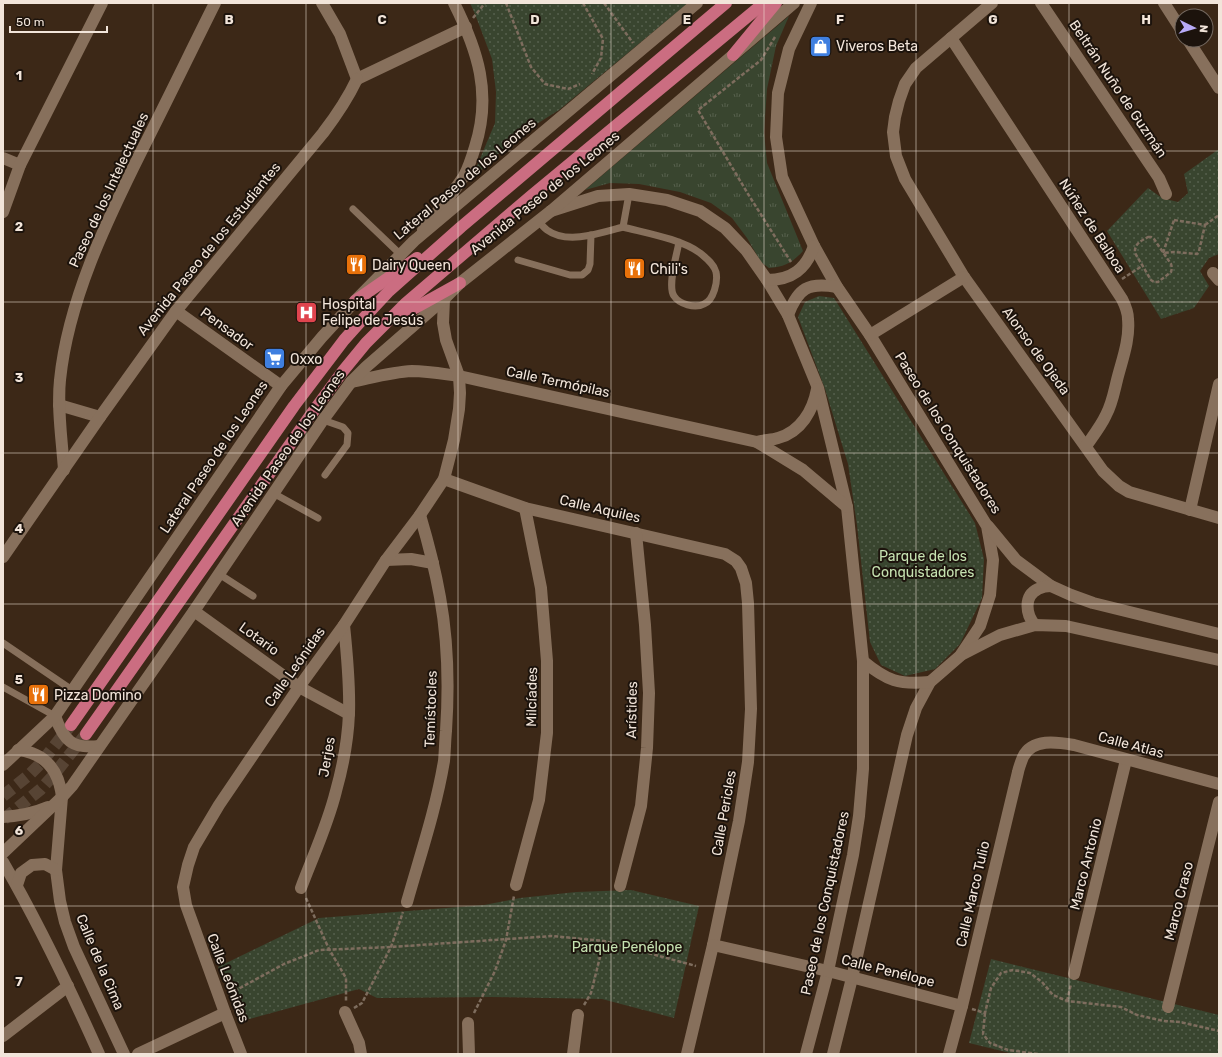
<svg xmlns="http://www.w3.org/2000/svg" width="1222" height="1057" font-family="Rubik,sans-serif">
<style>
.grass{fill:url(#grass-tufts)}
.park{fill:url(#park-dots)}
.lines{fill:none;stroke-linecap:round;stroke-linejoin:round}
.primary-tunnel{stroke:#574434;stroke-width:12;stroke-dasharray:12 6;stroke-linecap:butt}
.path{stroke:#7e6d5e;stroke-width:2.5;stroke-dasharray:4 2;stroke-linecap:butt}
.service{stroke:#87705c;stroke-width:7}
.minor{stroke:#87705c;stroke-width:12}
.tertiary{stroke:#87705c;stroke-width:12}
.primary{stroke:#cb6d81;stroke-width:12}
.grid{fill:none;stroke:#f2e5da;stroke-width:1;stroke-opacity:0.55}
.labels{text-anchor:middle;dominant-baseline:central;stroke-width:4;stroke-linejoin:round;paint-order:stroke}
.poi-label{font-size:14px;fill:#f2e5da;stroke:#1c130c;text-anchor:start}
.street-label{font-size:14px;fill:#f2e5da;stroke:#1c130c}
.park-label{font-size:14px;fill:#c5e1b0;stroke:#1c130c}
.grid-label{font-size:13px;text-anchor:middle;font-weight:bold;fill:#f2e5da;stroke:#1c130c;stroke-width:4;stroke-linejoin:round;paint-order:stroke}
</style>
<defs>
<pattern id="grass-tufts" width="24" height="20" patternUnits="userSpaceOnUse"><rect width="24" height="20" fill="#39452f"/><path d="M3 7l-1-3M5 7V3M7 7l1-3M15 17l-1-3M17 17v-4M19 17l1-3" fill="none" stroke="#56604d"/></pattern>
<pattern id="park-dots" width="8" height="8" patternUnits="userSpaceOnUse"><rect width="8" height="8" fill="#39452f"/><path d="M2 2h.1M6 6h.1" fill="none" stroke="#56604d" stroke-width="1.8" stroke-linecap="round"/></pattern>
</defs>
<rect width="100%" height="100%" fill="#3c2817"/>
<path class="grass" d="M789,16L776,46L767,89L764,132L767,163L803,251C792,263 784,267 769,268L761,262L747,238L732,218L711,203L680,192L639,184L610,183L585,190Z"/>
<g class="park">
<polygon points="470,3 688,3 559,110 516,137 471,180 495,123 496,92 492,59 475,14"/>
<polygon points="1219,149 1219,254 1209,258 1200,271 1209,286 1194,308 1161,319 1107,231 1148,188 1162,198 1178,202 1188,193 1184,174"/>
<polygon points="819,296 834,298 975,523 984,559 982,598 960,644 935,669 905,676 881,665 870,642 857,525 848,464 825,389 798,317 805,302"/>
<polygon points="631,890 699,906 674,1018 602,999 491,997 377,998 359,989 242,1021 218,967 319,918 484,905 520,898 576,892"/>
<polygon points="991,959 1219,1015 1219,1054 1014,1054 969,1043"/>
</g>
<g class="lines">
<g class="primary-tunnel">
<polyline points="3,796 29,775 41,763 70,726"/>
<polyline points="4,819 41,789 52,777 86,734"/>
</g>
<g class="path">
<polyline points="506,3 531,67 545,84 568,89 580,84"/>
<polyline points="583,3 603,39 601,58 592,74"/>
<polyline points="604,3 633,43"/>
<polyline points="473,18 485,3"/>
<polyline points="775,37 761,60 698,110 748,194 791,262"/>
<polygon points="1174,220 1205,225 1199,251 1197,254 1174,252 1163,253"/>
<polyline points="1205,225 1219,215"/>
<path d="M1148,237H1151L1154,239L1171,264L1172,268L1171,272L1158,282H1154L1151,280L1135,253C1134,244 1141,241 1148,237Z"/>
<polyline points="1122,279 1142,266"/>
<polyline points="306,898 329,949 346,978 346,1001"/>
<polyline points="229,994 284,964 319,950 391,947 552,936 604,941 696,966"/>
<polyline points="1067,1001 1071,984"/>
<polyline points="584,1005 591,993 604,941"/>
<polyline points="354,1008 362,1003 391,947 403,912"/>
<polyline points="972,1009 985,1013 991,988 1001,973 1013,970 1030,973 1042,982 1053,995 1067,1001 1121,1007 1137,1015 1164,1021 1180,1022 1219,1031"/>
<polyline points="474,1013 495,971 506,940 514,896"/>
<polyline points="985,1013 983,1034 990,1043 1008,1050 1038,1054"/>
</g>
<g class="service">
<polyline points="353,209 400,254"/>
<path d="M538,220C541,224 543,227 547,230C567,245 601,233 623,227L629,194"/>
<path d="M623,227C646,233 681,239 700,253C706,258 714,264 716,272C718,281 714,300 704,304C695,309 679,304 674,296C667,286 677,254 679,242"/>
<polyline points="518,260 570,275 582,275 588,270 590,264 591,235"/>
<polyline points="323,420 343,427 348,433 347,445 325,475"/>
<polyline points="273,493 318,518"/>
<polyline points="219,574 253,596"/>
<polyline points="3,643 72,690"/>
<polyline points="3,687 55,716"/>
</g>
<g class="minor">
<polyline points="322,3 340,34 357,79"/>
<polyline points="811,3 789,49 778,93 776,137 782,177 814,246 837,287 870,335 987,526 993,560 990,595 980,626 960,656 930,682 916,708 907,735 852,978 833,1054"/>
<polyline points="992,3 916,68 905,84 899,101 895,117 893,132 896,156 905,179 964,277 1103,471 1119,486 1129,492 1219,518"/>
<polyline points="1041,3 1159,178 1166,194"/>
<polyline points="1164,3 1182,31"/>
<path d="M951,38L1122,299C1125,305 1128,312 1128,319C1130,340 1122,360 1117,380C1114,392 1112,404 1106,415C1101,426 1093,436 1086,446"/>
<polyline points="1188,40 1219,88"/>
<polyline points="357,79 466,27"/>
<polyline points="3,158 20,165"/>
<polyline points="551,211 598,196 629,194 667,200 700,211 725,228 746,250 767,280 788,315 818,388 847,507 863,661 863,769 859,816 853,855 828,971 806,1054"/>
<polyline points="3,212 20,165 102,3"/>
<path d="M423,230C437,212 452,195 464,176C469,167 472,157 475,147C492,94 478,51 454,3"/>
<polyline points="1213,273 1219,280"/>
<path d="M767,280C792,280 806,269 814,246"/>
<polyline points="176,311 281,386"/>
<path d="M788,315C798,288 808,282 837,287"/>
<polyline points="870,335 964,277"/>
<path d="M351,382C371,378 392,372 412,371C428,371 444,374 459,376L757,442L803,470L847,507"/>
<polyline points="59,405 100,417"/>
<path d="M757,442C764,440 772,440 778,438C801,432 813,410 817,389"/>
<path d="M64,470C62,440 57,409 60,380C68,301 106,222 141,152C166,103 190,53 215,3"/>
<polyline points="444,479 525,508 725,554 736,561 741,568 746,583 748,603 751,709 748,762 739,821 713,945 687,1054"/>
<polyline points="1190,510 1219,384"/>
<polyline points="988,526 1016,560 1051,586 1071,595 1093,603 1219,634"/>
<path d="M3,557L100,417L176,311L323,133C336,116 348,98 357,79"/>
<polyline points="386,560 411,559 433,563"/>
<polyline points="194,611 299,687 349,714"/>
<path d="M1035,625C1026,615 1023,596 1038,589C1042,587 1047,586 1051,586"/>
<polyline points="961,655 1000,635 1035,625 1066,626 1219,660"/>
<path d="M863,661C887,681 899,685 930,682"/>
<polyline points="516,885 539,800 547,733 547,661 541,588 525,508"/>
<polyline points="620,886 641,806 647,748 649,693 645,625 636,533"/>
<path d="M301,888C313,856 328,824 336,791C343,766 348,739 349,713C350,683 347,654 344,625"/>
<path d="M407,902C420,856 436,809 444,761C445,751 445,741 446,731C449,687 448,641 440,597C435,569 428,542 420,515"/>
<polyline points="713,945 828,971 962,1006"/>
<polyline points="1074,974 1126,760"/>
<polyline points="1168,1007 1219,802"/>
<polyline points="345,1012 359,1043 361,1054"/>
<polyline points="468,1023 469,1054"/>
<polyline points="3,1036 68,986"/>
<polyline points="138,1054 225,1013"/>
<polyline points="241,1054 225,1013 186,905 183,887 188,865 194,847 219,805 299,687 344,625 386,560 420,515 444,479 454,440 459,409 460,393 459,376 446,340 443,323 444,299"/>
<polyline points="573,1054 578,1015"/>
<path d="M949,1054L962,1006L1018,772C1019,767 1021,762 1023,757C1032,738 1057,742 1074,745L1219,784"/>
</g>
<g class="tertiary">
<path d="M55,716C64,741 72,749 99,746"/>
<path d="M18,750C46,753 59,771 62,797L56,870L60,901L65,922L74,947L124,1054"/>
<polyline points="3,765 55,716 281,386 322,337 355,301 414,241 697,3"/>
<path d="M3,817C19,816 34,813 48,807"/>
<polyline points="3,853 62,797 72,786 194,611 323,420 351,382 366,367 444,299 460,283 551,211 794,3"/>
<path d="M3,862C39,924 70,989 99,1054"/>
<polyline points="17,885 21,873 32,865 45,864 56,870"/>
</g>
<g class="primary">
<polyline points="733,55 776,3"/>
<polyline points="355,301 417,258"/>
<polyline points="397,318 460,283"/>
<polyline points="71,725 294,406 344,340 361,321 389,291 461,227 726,3"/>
<polyline points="86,734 310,416 343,371 366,343 406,303 531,196 764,3"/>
</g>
</g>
<path class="grid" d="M153,3V1054M306,3V1054M458,3V1054M611,3V1054M764,3V1054M916,3V1054M1069,3V1054M3,151H1219M3,302H1219M3,453H1219M3,604H1219M3,755H1219M3,906H1219"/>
<defs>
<symbol id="shop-square" viewBox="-11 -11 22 22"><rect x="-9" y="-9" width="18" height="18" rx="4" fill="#3f7fe0" stroke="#1c130c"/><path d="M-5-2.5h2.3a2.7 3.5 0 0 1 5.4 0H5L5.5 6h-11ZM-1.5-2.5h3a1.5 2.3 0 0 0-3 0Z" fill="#fff"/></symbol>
<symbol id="restaurant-square" viewBox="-11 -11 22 22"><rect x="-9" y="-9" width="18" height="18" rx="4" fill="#e8710a" stroke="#1c130c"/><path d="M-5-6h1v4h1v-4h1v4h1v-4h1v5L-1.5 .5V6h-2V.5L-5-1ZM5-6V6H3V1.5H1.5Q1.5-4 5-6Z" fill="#fff"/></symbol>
<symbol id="hospital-square" viewBox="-11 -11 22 22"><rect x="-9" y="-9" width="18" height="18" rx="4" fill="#e0444e" stroke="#1c130c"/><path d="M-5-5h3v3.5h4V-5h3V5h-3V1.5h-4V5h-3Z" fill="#fff"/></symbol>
<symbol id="supermarket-square" viewBox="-11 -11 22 22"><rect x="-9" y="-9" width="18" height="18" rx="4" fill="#3f7fe0" stroke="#1c130c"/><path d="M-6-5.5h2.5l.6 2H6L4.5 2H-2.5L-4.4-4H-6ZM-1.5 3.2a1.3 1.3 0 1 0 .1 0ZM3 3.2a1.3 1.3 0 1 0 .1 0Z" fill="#fff"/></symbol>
</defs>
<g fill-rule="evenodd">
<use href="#shop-square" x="808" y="34" width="25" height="25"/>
<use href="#restaurant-square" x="344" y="252" width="25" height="25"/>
<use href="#restaurant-square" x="622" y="256" width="25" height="25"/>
<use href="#hospital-square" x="294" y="300" width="25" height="25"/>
<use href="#supermarket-square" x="262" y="346" width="25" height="25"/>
<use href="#restaurant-square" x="26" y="682" width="25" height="25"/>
</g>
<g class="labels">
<g class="poi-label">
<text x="836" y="46">Viveros Beta</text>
<text x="372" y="265">Dairy Queen</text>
<text x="650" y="269">Chili's</text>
<text x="322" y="304">Hospital<tspan x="322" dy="16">Felipe de Jesús</tspan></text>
<text x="290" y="359">Oxxo</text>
<text x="54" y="695">Pizza Domino</text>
</g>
<g class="street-label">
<text transform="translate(1118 89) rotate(56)">Beltrán Nuño de Guzmán</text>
<text transform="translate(465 179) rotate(-40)">Lateral Paseo de los Leones</text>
<text transform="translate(109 190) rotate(-65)">Paseo de los Intelectuales</text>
<text transform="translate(545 193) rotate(-39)">Avenida Paseo de los Leones</text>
<text transform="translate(1092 226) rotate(57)">Núñez de Balboa</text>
<text transform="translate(209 249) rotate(-51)">Avenida Paseo de los Estudiantes</text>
<text transform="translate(227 329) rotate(36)">Pensador</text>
<text transform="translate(1036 351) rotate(54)">Alonso de Ojeda</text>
<text transform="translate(558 382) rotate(12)">Calle Termópilas</text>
<text transform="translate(948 433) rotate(58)">Paseo de los Conquistadores</text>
<text transform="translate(288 448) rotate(-55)">Avenida Paseo de los Leones</text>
<text transform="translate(214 457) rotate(-56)">Lateral Paseo de los Leones</text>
<text transform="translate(600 509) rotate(13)">Calle Aquiles</text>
<text transform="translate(259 639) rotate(36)">Lotario</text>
<text transform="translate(295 667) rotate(-55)">Calle Leónidas</text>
<text transform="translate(532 697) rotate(-89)">Milcíades</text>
<text transform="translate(431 709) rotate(-88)">Temístocles</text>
<text transform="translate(632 710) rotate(-89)">Arístides</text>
<text transform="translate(1131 745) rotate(15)">Calle Atlas</text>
<text transform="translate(327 757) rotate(-80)">Jerjes</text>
<text transform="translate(724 813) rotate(-80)">Calle Pericles</text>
<text transform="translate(1086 864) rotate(-76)">Marco Antonio</text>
<text transform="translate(973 894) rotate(-77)">Calle Marco Tulio</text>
<text transform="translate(1179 901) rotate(-76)">Marco Craso</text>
<text transform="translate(825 903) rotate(-78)">Paseo de los Conquistadores</text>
<text transform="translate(100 962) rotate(67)">Calle de la Cima</text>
<text transform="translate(888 971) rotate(14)">Calle Penélope</text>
<text transform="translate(228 978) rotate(69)">Calle Leónidas</text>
</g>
<g class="park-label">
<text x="923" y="556">Parque de los<tspan x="923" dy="16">Conquistadores</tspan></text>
<text x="627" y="947">Parque Penélope</text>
</g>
</g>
<g class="grid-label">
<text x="229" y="24">B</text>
<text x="382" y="24">C</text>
<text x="535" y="24">D</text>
<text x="687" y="24">E</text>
<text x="840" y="24">F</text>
<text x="993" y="24">G</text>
<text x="1146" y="24">H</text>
<text x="19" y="80">1</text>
<text x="19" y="231">2</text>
<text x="19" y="382">3</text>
<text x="19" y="533">4</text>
<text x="19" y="684">5</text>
<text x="19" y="835">6</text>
<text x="19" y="986">7</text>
</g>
<rect width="1222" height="1057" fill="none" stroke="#f2e5da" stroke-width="8"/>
<g transform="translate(1194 28) rotate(95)"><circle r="19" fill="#1c130c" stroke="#72675e"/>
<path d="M0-3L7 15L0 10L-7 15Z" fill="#b8abf7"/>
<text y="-6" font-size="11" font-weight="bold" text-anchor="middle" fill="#f2e5da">N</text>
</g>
<path d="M10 26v6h97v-6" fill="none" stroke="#f2e5da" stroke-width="2"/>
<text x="16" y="26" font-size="12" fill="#f2e5da" stroke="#1c130c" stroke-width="3" paint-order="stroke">50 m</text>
</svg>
